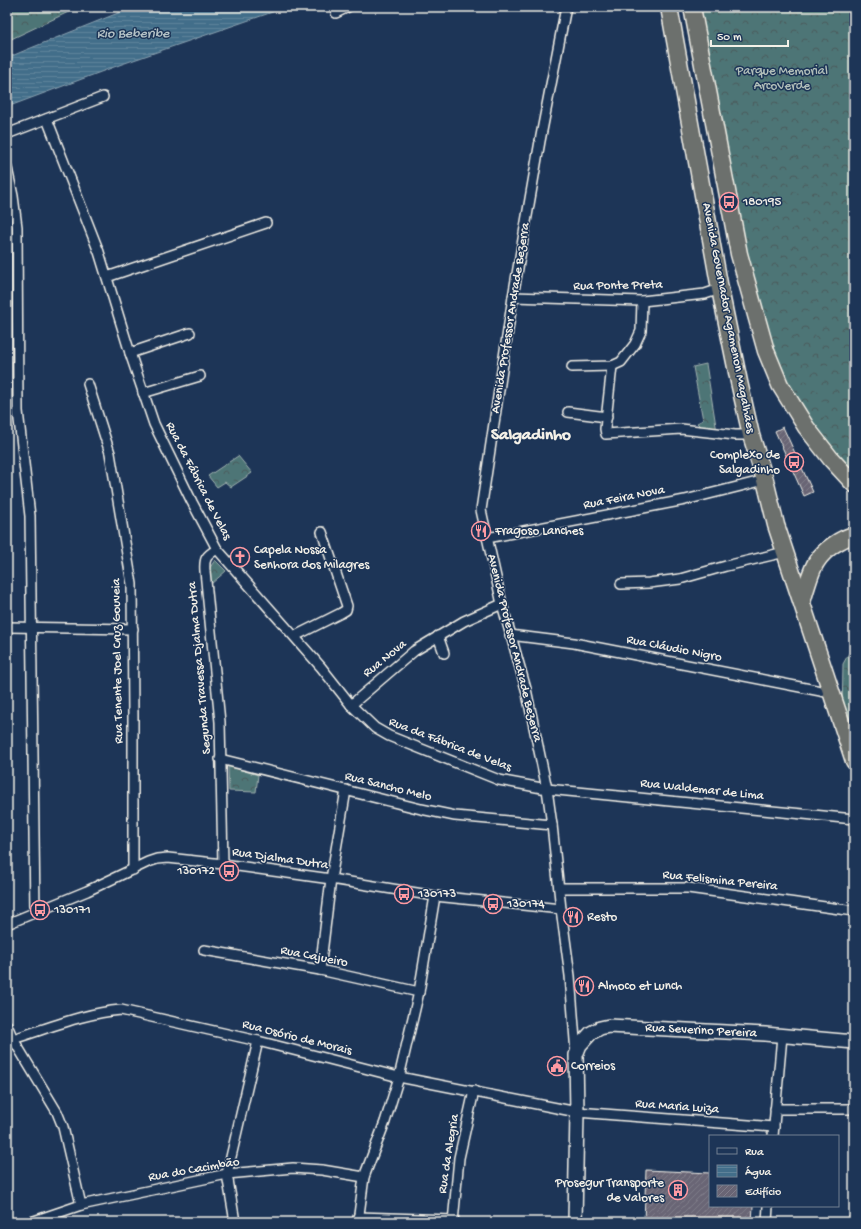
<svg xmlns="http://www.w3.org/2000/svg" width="861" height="1229" font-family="'Gochi Hand',sans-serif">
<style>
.forest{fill:url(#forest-crowns);stroke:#a1b2af}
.water{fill:url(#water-rules);stroke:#8aa2b0}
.building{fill:url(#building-hatch);stroke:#f4f1e8}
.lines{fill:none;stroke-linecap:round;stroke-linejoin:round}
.street-casing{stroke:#f4f1e8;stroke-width:12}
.secondary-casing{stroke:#f4f1e8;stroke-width:16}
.highway-casing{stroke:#f4f1e8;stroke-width:19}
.street{stroke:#1d3557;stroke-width:9}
.secondary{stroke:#1d3557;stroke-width:13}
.highway{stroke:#6c706d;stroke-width:16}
.labels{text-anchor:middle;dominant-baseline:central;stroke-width:3;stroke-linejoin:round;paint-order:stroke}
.park-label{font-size:13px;fill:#b2bfba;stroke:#1d3557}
.poi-label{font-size:13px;fill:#f4f1e8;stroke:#1d3557;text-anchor:start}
.street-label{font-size:13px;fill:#f4f1e8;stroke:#1d3557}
.water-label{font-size:14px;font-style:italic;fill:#b6c3c7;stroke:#1d3557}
.district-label{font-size:17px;font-weight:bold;fill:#f4f1e8;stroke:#1d3557}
</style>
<defs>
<pattern id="forest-crowns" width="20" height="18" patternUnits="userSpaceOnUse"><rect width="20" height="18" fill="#4e7476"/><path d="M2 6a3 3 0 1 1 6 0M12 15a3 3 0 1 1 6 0" fill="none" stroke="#4b5c5c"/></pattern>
<pattern id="water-rules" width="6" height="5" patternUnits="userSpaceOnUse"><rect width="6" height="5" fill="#436e8a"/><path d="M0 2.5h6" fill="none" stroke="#5f839a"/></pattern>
<pattern id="building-hatch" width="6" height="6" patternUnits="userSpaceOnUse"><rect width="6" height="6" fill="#696575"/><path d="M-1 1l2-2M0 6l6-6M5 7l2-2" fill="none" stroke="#7f7c89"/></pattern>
</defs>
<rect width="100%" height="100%" fill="#1d3557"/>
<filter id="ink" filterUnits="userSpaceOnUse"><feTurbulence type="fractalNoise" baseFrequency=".025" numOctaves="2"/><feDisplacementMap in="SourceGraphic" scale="8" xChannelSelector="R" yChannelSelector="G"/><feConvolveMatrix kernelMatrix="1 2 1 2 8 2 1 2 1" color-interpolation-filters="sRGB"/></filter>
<g filter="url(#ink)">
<g class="forest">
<polygon points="7,7 79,7 7,41"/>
<polygon points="696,7 854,7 854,475 776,382 743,256"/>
<polygon points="706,364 717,432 703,429 697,423 703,420 693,367"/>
<polygon points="238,456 252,473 231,487 225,482 217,487 208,476"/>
<polygon points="215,560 226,571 211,584 207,572"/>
<polygon points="854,644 854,752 842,717 843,664"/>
<polygon points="228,766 258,775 256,792 229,791"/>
</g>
<polygon class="water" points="137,7 287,7 122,64 7,107 7,58 26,50 123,11"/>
<g class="building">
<polygon points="783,427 813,492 804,496 775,431"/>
<polygon points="646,1170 710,1173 710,1206 753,1206 752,1222 644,1222"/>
</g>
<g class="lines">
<defs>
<g id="street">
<polyline points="566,7 540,141 513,297 481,510 502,604 526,689 547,789 552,825 561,909 570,976 576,1053"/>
<polyline points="336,13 348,7"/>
<polyline points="47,119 99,252 130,353 154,424 192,502 217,549 321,667 351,705 375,728 389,736 499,780 547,789 854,819"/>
<polyline points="7,134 103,97"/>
<polyline points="7,168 13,196 17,227 18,411 30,516 35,913"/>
<polyline points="107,277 266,223"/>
<polyline points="513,297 642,301 705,294 723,288"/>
<polyline points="130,353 190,333"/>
<polyline points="612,366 605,429 606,434 681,429 735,435 751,435"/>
<polyline points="572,367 612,366 621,362 635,344 641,331 642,301"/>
<polyline points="88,384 110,453 132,584 133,717 133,870"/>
<polyline points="143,393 200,376"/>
<polyline points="568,412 607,417"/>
<polyline points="487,538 685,500 765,480"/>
<path d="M217,549C206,556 204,558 205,571L220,722L223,864"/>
<polyline points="621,584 649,583 680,579 726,566 785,552"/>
<polyline points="7,627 133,629"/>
<polyline points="510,635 574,643 831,693"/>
<polyline points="295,636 341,613 346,610 347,606 322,532"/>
<polyline points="438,636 444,653"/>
<polyline points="351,705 414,651 464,621 502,604"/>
<polyline points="220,759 421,809 455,816 552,825"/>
<polyline points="559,888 688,888 854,911"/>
<polyline points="7,924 87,891 148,862 157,859 168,858 223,864 331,879 435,896 561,909"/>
<polyline points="204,950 320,970 419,992"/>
<polyline points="320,970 331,879 346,790"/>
<polyline points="7,1025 13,1039 57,1112 63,1127 81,1205"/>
<path d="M13,1039C49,1028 84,1013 121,1010L258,1041L399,1077L577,1112L774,1127"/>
<polyline points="775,1109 854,1109"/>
<polyline points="773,1136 782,1036"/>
<polyline points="358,1217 453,1220"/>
<polyline points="31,1222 81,1205 227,1174 293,1168 322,1170 364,1177"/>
<polyline points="235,1222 227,1174 258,1041"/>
<polyline points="358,1222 364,1177 385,1122 399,1077 419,992 435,896"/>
<polyline points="453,1222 459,1158 474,1091"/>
<polyline points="767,1222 768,1206"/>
</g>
<polyline id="secondary" points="575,1222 577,1112 576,1055 580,1045 591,1033 600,1028 609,1026 765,1034 854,1042"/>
<g id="highway">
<polyline points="669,7 720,289 739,382 751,435 765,480 776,525 854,761"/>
<polyline points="692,7 739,254 766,351 780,385 806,427 831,459 854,484"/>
<path d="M802,602C805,592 811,569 817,561C825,549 840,539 854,535"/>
</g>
</defs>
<use href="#street" class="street-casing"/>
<use href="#secondary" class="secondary-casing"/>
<use href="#highway" class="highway-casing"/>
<use href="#street" class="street"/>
<use href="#secondary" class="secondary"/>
<use href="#highway" class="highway"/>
</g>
</g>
<defs>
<symbol id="bus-ring" viewBox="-11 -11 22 22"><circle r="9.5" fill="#1d3557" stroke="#ff9aa2" stroke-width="1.5"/><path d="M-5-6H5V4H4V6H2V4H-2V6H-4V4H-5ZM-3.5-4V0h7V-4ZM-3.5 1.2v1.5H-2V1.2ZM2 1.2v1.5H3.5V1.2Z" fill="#ff9aa2"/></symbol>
<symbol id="restaurant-ring" viewBox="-11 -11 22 22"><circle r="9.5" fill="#1d3557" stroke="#ff9aa2" stroke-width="1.5"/><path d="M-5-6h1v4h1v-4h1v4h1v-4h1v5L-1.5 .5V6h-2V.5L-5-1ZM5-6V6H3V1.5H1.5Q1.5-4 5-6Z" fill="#ff9aa2"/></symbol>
<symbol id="church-ring" viewBox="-11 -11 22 22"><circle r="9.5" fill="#1d3557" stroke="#ff9aa2" stroke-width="1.5"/><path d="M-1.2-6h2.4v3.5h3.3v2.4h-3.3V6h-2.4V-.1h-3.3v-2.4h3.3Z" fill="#ff9aa2"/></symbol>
<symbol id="civic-ring" viewBox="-11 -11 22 22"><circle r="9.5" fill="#1d3557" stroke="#ff9aa2" stroke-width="1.5"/><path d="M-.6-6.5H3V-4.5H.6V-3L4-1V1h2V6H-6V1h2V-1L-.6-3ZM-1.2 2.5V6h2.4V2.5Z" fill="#ff9aa2"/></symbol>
<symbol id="building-ring" viewBox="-11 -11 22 22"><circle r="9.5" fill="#1d3557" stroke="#ff9aa2" stroke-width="1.5"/><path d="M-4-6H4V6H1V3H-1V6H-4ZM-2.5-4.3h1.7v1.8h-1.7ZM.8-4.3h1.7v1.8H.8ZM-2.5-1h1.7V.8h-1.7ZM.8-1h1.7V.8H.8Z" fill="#ff9aa2"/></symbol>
</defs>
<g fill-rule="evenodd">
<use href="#bus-ring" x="718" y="191" width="22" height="22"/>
<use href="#bus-ring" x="783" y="451" width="22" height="22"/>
<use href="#restaurant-ring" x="470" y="520" width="22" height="22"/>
<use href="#church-ring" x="229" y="546" width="22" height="22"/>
<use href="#bus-ring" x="218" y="860" width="22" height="22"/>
<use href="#bus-ring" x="393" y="883" width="22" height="22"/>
<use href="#bus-ring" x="482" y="893" width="22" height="22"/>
<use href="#bus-ring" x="29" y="899" width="22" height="22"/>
<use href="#restaurant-ring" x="562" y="906" width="22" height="22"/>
<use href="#restaurant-ring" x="573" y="975" width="22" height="22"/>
<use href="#civic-ring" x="546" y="1055" width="22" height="22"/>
<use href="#building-ring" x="667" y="1179" width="22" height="22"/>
</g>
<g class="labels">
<g class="park-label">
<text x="782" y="71">Parque Memorial<tspan x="782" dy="15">ArcoVerde</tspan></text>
</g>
<g class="poi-label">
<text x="743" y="202">180195</text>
<text x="780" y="455" text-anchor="end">Complexo de<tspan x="780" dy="15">Salgadinho</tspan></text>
<text x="495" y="531">Fragoso Lanches</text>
<text x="254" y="550">Capela Nossa<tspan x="254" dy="15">Senhora dos Milagres</tspan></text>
<text x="215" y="871" text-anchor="end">130172</text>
<text x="418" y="894">130173</text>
<text x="507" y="904">130174</text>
<text x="54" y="910">130171</text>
<text x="587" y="917">Resto</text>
<text x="598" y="986">Almoco et Lunch</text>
<text x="571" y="1066">Correios</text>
<text x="664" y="1183" text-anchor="end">Prosegur Transporte<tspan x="664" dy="15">de Valores</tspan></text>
</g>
<g class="street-label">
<text transform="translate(618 286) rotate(-1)">Rua Ponte Preta</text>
<text transform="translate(511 318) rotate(-81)">Avenida Professor Andrade Bezerra</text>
<text transform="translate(728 318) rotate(79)">Avenida Governador Agamenon Magalhães</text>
<text transform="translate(198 481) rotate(63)">Rua da Fábrica de Velas</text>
<text transform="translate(624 498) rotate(-11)">Rua Feira Nova</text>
<text transform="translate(514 648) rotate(76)">Avenida Professor Andrade Bezerra</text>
<text transform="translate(674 649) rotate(11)">Rua Cláudio Nigro</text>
<text transform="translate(385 659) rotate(-39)">Rua Nova</text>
<text transform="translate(118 661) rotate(-91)">Rua Tenente Joel Cruz Gouveia</text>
<text transform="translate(200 668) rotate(-95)">Segunda Travessa Djalma Dutra</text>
<text transform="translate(450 745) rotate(21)">Rua da Fábrica de Velas</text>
<text transform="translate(388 787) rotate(14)">Rua Sancho Melo</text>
<text transform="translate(702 790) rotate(6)">Rua Waldemar de Lima</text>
<text transform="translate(280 859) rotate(8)">Rua Djalma Dutra</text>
<text transform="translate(720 881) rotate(6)">Rua Felismina Pereira</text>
<text transform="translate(314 957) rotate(11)">Rua Cajueiro</text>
<text transform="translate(701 1031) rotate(3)">Rua Severino Pereira</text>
<text transform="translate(297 1038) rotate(14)">Rua Osório de Morais</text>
<text transform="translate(677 1107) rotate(4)">Rua Maria Luiza</text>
<text transform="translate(449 1154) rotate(-81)">Rua da Alegria</text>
<text transform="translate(194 1170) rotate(-10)">Rua do Cacimbão</text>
</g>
<g class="water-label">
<text x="133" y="34">Rio Beberibe</text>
</g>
<g class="district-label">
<text x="531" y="436">Salgadinho</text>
</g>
</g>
<rect width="861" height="1229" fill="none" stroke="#1d3557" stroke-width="24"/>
<rect x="12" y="12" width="837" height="1205" fill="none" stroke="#f4f1e8" stroke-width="1.5" filter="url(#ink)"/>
<rect x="709" y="1135" width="130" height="72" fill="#1d3557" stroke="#738091"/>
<rect x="717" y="1148" width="20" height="6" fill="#1d3557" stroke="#738091"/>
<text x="745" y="1155" font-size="12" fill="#f4f1e8">Rua</text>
<rect x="717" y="1165" width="20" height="12" fill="url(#water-rules)" stroke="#738091"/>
<text x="745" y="1175" font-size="12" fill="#f4f1e8">Água</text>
<rect x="717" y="1185" width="20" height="12" fill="url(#building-hatch)" stroke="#738091"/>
<text x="745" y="1195" font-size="12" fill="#f4f1e8">Edifício</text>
<path d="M711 40v6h77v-6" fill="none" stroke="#f4f1e8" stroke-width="2"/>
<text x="717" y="40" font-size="12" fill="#f4f1e8" stroke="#1d3557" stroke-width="3" paint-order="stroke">50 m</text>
</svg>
